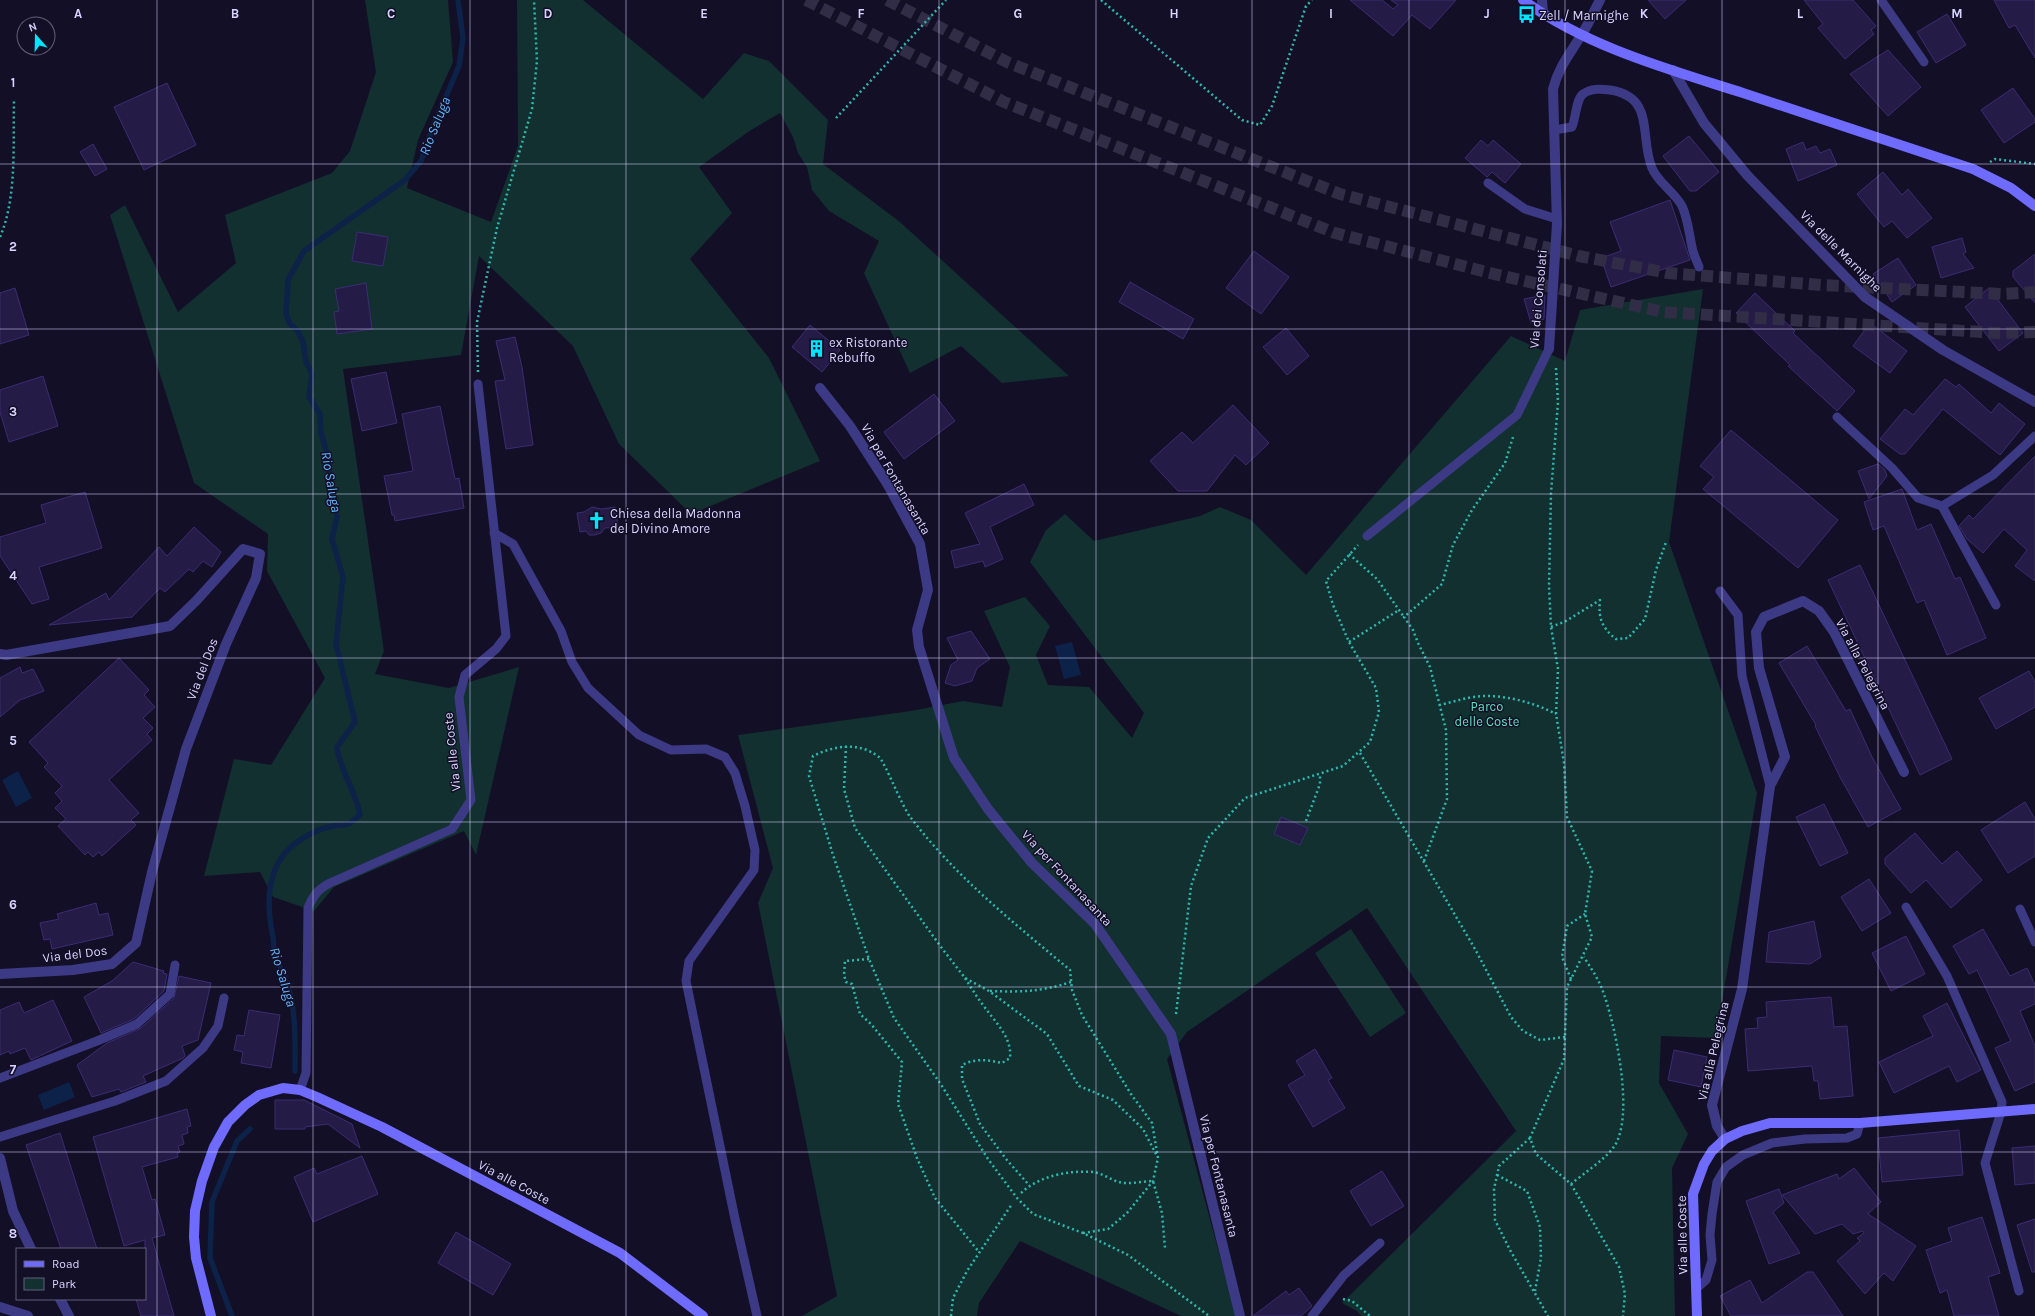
<svg xmlns="http://www.w3.org/2000/svg" width="2035" height="1316" font-family="Karla,sans-serif">
<style>
.green{fill:#12302f}
.water{fill:#0c2248}
.lines{fill:none;stroke-linecap:round;stroke-linejoin:round}
.stream{stroke:#0c2248;stroke-width:5.5}
.building{fill:#241b47;stroke:#3b2d73}
.highway-tunnel{stroke:#312d47;stroke-width:12;stroke-dasharray:12 6;stroke-linecap:butt}
.path{stroke:#2fb8b0;stroke-width:2.5;stroke-dasharray:2 3;stroke-linecap:butt}
.lane{stroke:#3d3a85;stroke-width:9}
.street{stroke:#3d3a85;stroke-width:10}
.secondary{stroke:#6f6bff;stroke-width:10}
.grid{fill:none;stroke:#d9d4ff;stroke-width:1;stroke-opacity:0.55}
.labels{text-anchor:middle;dominant-baseline:central;stroke-width:3;stroke-linejoin:round;paint-order:stroke}
.poi-label{font-size:13px;fill:#d9d4ff;stroke:#130f26;text-anchor:start}
.street-label{font-size:13px;fill:#d9d4ff;stroke:#130f26}
.park-label{font-size:13px;fill:#5fe0c0;stroke:#130f26}
.water-label{font-size:14px;font-style:italic;fill:#62b6ff;stroke:#130f26}
.grid-label{font-size:13px;text-anchor:middle;font-weight:bold;fill:#d9d4ff;stroke:#130f26;stroke-width:3;stroke-linejoin:round;paint-order:stroke}
</style>
<rect width="100%" height="100%" fill="#130f26"/>
<g class="green">
<polygon points="365,0 448,0 453,62 418,140 407,188 491,222 518,146 517,0 583,0 703,99 744,53 769,61 828,120 823,164 900,222 1069,376 1002,383 961,346 910,373 864,273 879,241 829,211 812,190 807,167 798,153 793,137 780,113 751,130 699,167 732,213 690,259 769,358 820,461 691,514 619,444 573,346 479,256 461,355 343,369 384,651 375,674 449,688 519,667 476,855 464,831 334,887 314,911 273,897 260,872 204,876 234,759 271,765 325,678 267,571 268,534 194,483 110,215 125,205 178,312 236,263 225,215 332,173 350,151 376,72"/>
<polygon points="1703,289 1669,542 1757,793 1716,1038 1661,1036 1659,1083 1688,1134 1672,1168 1675,1316 1361,1316 1357,1311 1342,1303 1516,1131 1367,908 1187,1032 1167,1059 1236,1316 1181,1316 1020,1241 979,1303 977,1316 802,1316 837,1296 758,903 773,868 738,735 911,711 963,701 1002,707 1010,667 984,611 1025,597 1050,626 1036,655 1048,685 1089,687 1132,738 1144,713 1030,562 1046,530 1065,514 1094,541 1200,516 1220,507 1251,520 1306,575 1511,336 1565,361 1580,310"/>
<polygon points="1351,929 1406,1013 1370,1037 1315,953"/>
</g>
<g class="water">
<polygon points="1072,642 1081,675 1064,679 1055,646"/>
<polygon points="18,771 32,798 16,807 2,780"/>
<polygon points="69,1082 75,1097 44,1110 38,1095"/>
</g>
<g class="lines">
<g class="stream">
<path d="M295,1071C295,1046 296,1022 291,998C288,981 279,968 274,952C273,947 274,942 273,937C267,909 266,876 285,853C296,840 317,829 333,826C337,825 343,826 348,824C352,823 356,817 360,815C356,791 340,771 337,747L355,722L336,644L343,577L332,539L337,517L330,492L329,459L321,433L320,414L309,397L312,374L306,361L303,342L298,331L290,324L286,314L288,280L304,251L405,180L421,161L433,127L459,66L463,38L458,0"/>
<polyline points="232,1316 210,1258 212,1202 237,1141 250,1129"/>
</g>
</g>
<g class="building">
<polygon points="1350,0 1382,0 1393,9 1398,5 1391,0 1456,0 1430,29 1412,15 1393,36"/>
<polygon points="1648,0 1686,0 1665,19"/>
<polygon points="1804,0 1853,0 1876,26 1871,30 1874,34 1845,59 1818,28 1823,24"/>
<polygon points="1994,0 2035,0 2035,58 2015,25 2009,28"/>
<polygon points="1947,14 1966,45 1936,63 1917,32"/>
<polygon points="1888,50 1921,87 1888,116 1850,74"/>
<polygon points="167,83 196,145 144,170 114,107"/>
<polygon points="2013,88 2035,119 2035,122 2004,143 1981,110"/>
<polygon points="1689,136 1719,172 1696,191 1690,191 1663,156"/>
<polygon points="1481,140 1488,146 1493,140 1521,164 1505,183 1492,172 1487,177 1465,158"/>
<polygon points="1803,142 1806,150 1816,146 1820,153 1830,149 1837,165 1798,181 1786,149"/>
<polygon points="93,144 107,169 95,176 80,152"/>
<polygon points="1883,172 1902,195 1908,189 1932,218 1907,238 1892,221 1884,227 1857,194"/>
<polygon points="1670,200 1690,260 1611,287 1601,258 1621,251 1610,222"/>
<polygon points="357,232 388,237 383,266 352,261"/>
<polygon points="1962,238 1966,252 1963,254 1974,268 1941,278 1932,247"/>
<polygon points="1254,251 1289,277 1261,314 1226,288"/>
<polygon points="2035,254 2035,303 2013,277 2013,271"/>
<polygon points="1898,258 1916,285 1892,302 1873,274"/>
<polygon points="1130,282 1194,319 1183,339 1119,302"/>
<polygon points="366,283 372,329 337,334 334,312 339,311 335,289"/>
<polygon points="15,288 29,335 0,344 0,293"/>
<polygon points="1989,288 2023,333 1999,351 1965,307"/>
<polygon points="1755,293 1795,331 1793,333 1855,391 1837,411 1788,366 1790,365 1736,313"/>
<polygon points="1545,295 1544,319 1531,323 1524,299"/>
<polygon points="1870,323 1907,351 1890,373 1853,346"/>
<polygon points="810,325 840,350 822,372 792,347"/>
<polygon points="1286,328 1309,356 1287,375 1263,347"/>
<polygon points="515,337 522,367 533,445 506,449 495,381 505,380 496,341"/>
<polygon points="386,372 397,423 362,431 351,379"/>
<polygon points="43,376 58,426 9,442 0,412 0,390"/>
<polygon points="1945,379 1956,387 1959,384 1991,413 1999,403 2025,424 2000,455 1943,409 1905,454 1900,454 1880,439 1905,409 1913,415"/>
<polygon points="934,394 955,421 904,459 884,432"/>
<polygon points="1233,405 1269,443 1246,465 1235,455 1207,491 1178,491 1150,461 1182,432 1193,443"/>
<polygon points="440,406 455,479 459,478 464,508 395,521 394,515 392,515 384,476 413,471 402,414"/>
<polygon points="1731,430 1838,520 1798,568 1703,489 1714,477 1700,466"/>
<polygon points="2035,456 2035,581 2015,566 2027,550 2004,529 1983,553 1967,539 1959,526 1969,515 1973,519"/>
<polygon points="1878,464 1885,470 1887,476 1869,499 1858,471"/>
<polygon points="1024,484 1034,505 990,527 1003,559 985,567 983,561 955,568 951,551 980,544 965,513"/>
<polygon points="1902,489 1917,530 1931,524 1955,579 1960,577 1986,638 1947,655 1924,600 1917,603 1884,526 1873,530 1864,502"/>
<polygon points="85,492 102,548 39,567 49,599 32,604 0,556 0,537 46,523 41,505"/>
<polygon points="592,507 602,509 615,507 618,527 605,528 601,533 595,535 589,535 586,531 580,532 577,513 584,512"/>
<polygon points="194,527 221,552 212,567 203,561 193,572 189,569 165,592 160,588 132,617 49,625 106,593 109,600 159,547 167,556"/>
<polygon points="1860,565 1952,759 1920,775 1828,580"/>
<polygon points="971,631 990,659 977,668 972,681 955,686 945,683 951,665 958,660 947,638"/>
<polygon points="1807,646 1846,711 1850,709 1872,757 1901,809 1868,827 1840,777 1815,726 1816,725 1779,663"/>
<polygon points="119,658 149,690 144,695 155,707 143,718 153,728 147,734 152,740 109,780 139,813 131,820 136,825 102,856 99,852 93,857 88,852 85,855 58,826 66,819 55,808 62,801 55,793 62,786 44,767 48,763 29,742"/>
<polygon points="20,667 22,673 33,669 44,691 20,700 0,717 0,678"/>
<polygon points="2029,671 2035,682 2035,707 1996,729 1979,698"/>
<polygon points="2025,802 2035,819 2035,856 2008,873 1981,830"/>
<polygon points="1824,804 1848,853 1820,866 1796,817"/>
<polygon points="1281,817 1308,828 1300,845 1274,834"/>
<polygon points="1915,833 1942,864 1957,851 1982,880 1951,908 1926,880 1911,893 1885,864 1885,858"/>
<polygon points="1869,879 1891,913 1862,931 1841,897"/>
<polygon points="96,903 99,915 108,913 113,935 52,949 50,939 44,940 40,923 59,919 57,914"/>
<polygon points="1814,921 1821,957 1810,964 1766,962 1769,932"/>
<polygon points="1983,929 2010,976 2027,968 2035,985 2035,1004 2020,1011 2035,1046 2035,1082 2015,1091 1995,1048 2011,1041 1977,970 1969,974 1953,946"/>
<polygon points="1906,936 1925,974 1891,991 1872,953"/>
<polygon points="133,962 164,971 163,973 167,974 164,991 134,1019 101,1033 84,997 112,981"/>
<polygon points="179,976 211,983 198,1040 182,1046 185,1056 183,1058 143,1076 146,1082 121,1092 119,1089 92,1097 77,1065 107,1043 141,1028 174,998"/>
<polygon points="1831,997 1834,1027 1847,1026 1853,1096 1820,1099 1818,1081 1814,1081 1812,1066 1748,1071 1745,1029 1758,1028 1757,1018 1767,1017 1766,1002"/>
<polygon points="53,1000 72,1041 31,1060 25,1048 10,1054 9,1051 0,1055 0,1010 19,1002 24,1013"/>
<polygon points="1947,1003 1981,1070 1957,1082 1949,1066 1894,1093 1879,1062 1933,1036 1923,1016"/>
<polygon points="249,1010 280,1015 271,1068 241,1063 243,1052 234,1050 237,1035 244,1036"/>
<polygon points="1315,1049 1332,1078 1328,1080 1345,1108 1313,1127 1288,1085 1305,1075 1296,1061"/>
<polygon points="1674,1050 1707,1057 1701,1087 1668,1080"/>
<polygon points="275,1100 304,1100 352,1124 360,1148 328,1124 305,1127 305,1129 275,1129"/>
<polygon points="187,1109 191,1126 187,1127 188,1133 182,1135 184,1144 178,1146 180,1152 177,1153 178,1157 142,1167 152,1200 155,1199 165,1235 152,1238 174,1316 141,1316 136,1299 145,1299 145,1240 124,1246 93,1137"/>
<polygon points="1959,1130 1963,1175 1882,1182 1878,1138"/>
<polygon points="60,1133 97,1249 61,1249 26,1145"/>
<polygon points="2035,1146 2035,1183 2015,1185 2012,1148"/>
<polygon points="362,1156 378,1194 313,1222 294,1177 314,1168 317,1174"/>
<polygon points="1854,1168 1881,1202 1868,1214 1916,1246 1893,1281 1884,1273 1865,1294 1837,1261 1860,1241 1857,1238 1864,1233 1863,1231 1853,1234 1842,1224 1815,1234 1782,1195 1837,1174 1839,1179"/>
<polygon points="1382,1171 1404,1206 1371,1226 1350,1191"/>
<polygon points="1779,1189 1784,1203 1773,1212 1800,1253 1769,1264 1746,1201"/>
<polygon points="1982,1217 2000,1273 1988,1277 1999,1316 1954,1316 1947,1290 1940,1293 1926,1250 1952,1241 1948,1228"/>
<polygon points="2035,1219 2035,1272 2032,1272 2017,1225"/>
<polygon points="456,1232 511,1264 493,1295 438,1263"/>
<polygon points="1807,1272 1813,1272 1843,1316 1731,1316 1720,1296 1750,1280 1762,1303"/>
<polygon points="1299,1288 1312,1306 1301,1316 1253,1316 1286,1291 1289,1295"/>
</g>
<g class="lines">
<g class="highway-tunnel">
<polyline points="806,0 1004,102 1335,233 1494,274 1663,312 1998,333 2035,332"/>
<polyline points="887,0 1009,63 1340,194 1579,256 1668,273 1821,285 2003,294 2035,292"/>
</g>
<g class="path">
<polyline points="1101,0 1242,120 1260,125 1272,106 1306,6 1312,0"/>
<polyline points="836,118 946,0"/>
<polyline points="1990,162 1995,159 2035,164"/>
<path d="M0,237C17,198 13,144 14,101"/>
<polyline points="1556,368 1558,402 1551,493 1549,586 1551,627 1558,669 1556,714 1564,763 1567,817 1592,871 1585,914 1592,937 1567,987 1564,1059 1530,1138 1536,1154 1571,1184 1619,1267 1625,1294 1623,1316"/>
<polyline points="478,372 477,322 497,228 532,109 537,61 534,0"/>
<polyline points="1349,554 1377,579 1404,617"/>
<path d="M1551,627L1566,621L1600,600C1598,618 1602,628 1616,639L1628,638L1645,619L1656,570L1666,542"/>
<polyline points="1349,642 1399,610"/>
<path d="M1439,705C1450,703 1461,699 1473,697C1500,693 1533,702 1556,714"/>
<polyline points="846,746 844,789 855,828 941,947 965,978 989,991 1047,1034 1079,1086 1113,1100 1143,1129 1157,1156"/>
<polyline points="1360,753 1475,949 1511,1017 1523,1031 1540,1040 1565,1037"/>
<polyline points="1306,821 1320,784 1320,775"/>
<polyline points="1424,861 1447,799 1446,730 1430,667 1418,643 1413,630 1404,617 1442,584 1453,545 1472,510 1505,463 1513,437"/>
<polyline points="869,959 845,961 844,975 846,982 852,984 860,1014 871,1024 902,1062 898,1104 917,1158 935,1198 979,1252"/>
<path d="M965,978C972,989 978,999 986,1009C997,1024 1012,1038 1010,1058L1002,1063C988,1060 975,1058 962,1065V1079L980,1124L1006,1159L1029,1185"/>
<polyline points="1571,979 1562,957 1567,926 1585,914"/>
<path d="M990,991C1021,992 1040,992 1071,982"/>
<polyline points="1176,1014 1191,886 1208,838 1245,798 1343,766 1370,742 1379,712 1376,688 1349,642 1333,605 1326,581 1358,545"/>
<polyline points="1530,1138 1499,1166 1494,1189 1495,1220 1510,1250 1548,1316"/>
<polyline points="1497,1175 1527,1191 1540,1227 1541,1258 1535,1291"/>
<path d="M1571,1184C1583,1174 1604,1160 1613,1148C1636,1119 1615,1022 1602,989C1598,978 1590,967 1584,957"/>
<path d="M1021,1193C1039,1176 1069,1170 1093,1172C1102,1173 1111,1180 1119,1182C1129,1185 1143,1181 1153,1181L1162,1213L1165,1248"/>
<path d="M1083,1233L1108,1229L1127,1213L1153,1181L1158,1158L1152,1123L1131,1094L1082,1015L1072,990L1070,970C1014,923 956,877 911,818C902,807 885,762 879,757C858,741 834,746 813,756L809,776L833,855L869,959L894,1018L940,1083L988,1159L1017,1198L1033,1214L1083,1233L1128,1255L1209,1316"/>
<polyline points="1343,1299 1352,1301 1370,1316"/>
<polyline points="951,1316 953,1298 967,1271 1012,1204"/>
</g>
<g class="lane">
<polyline points="1881,0 1924,62"/>
<path d="M1554,130L1572,127C1576,118 1576,99 1583,94C1591,88 1601,89 1610,90C1656,97 1639,137 1652,168C1658,183 1674,191 1682,206C1688,219 1689,233 1692,247C1693,254 1697,261 1699,267"/>
<polyline points="1488,183 1525,209 1557,219"/>
<polyline points="1837,417 1892,468 1918,498 1942,506 1993,475 2035,436"/>
<polyline points="1942,506 1996,605"/>
<polyline points="494,533 513,544 561,631 572,662 588,688 639,735 671,750 706,749 725,757 735,773 745,806 755,850 754,870 689,961 686,981 735,1219 757,1316"/>
<polyline points="1367,536 1517,415 1549,349"/>
<polyline points="1720,591 1738,615 1742,676 1770,786"/>
<polyline points="1906,907 1947,976 2002,1102 2001,1112 1985,1163 2019,1291"/>
<polyline points="2020,909 2035,942"/>
<polyline points="0,1078 97,1041 137,1024 170,994 175,965"/>
<path d="M300,1090L306,1073L308,908C313,896 318,889 330,883L452,829L471,800L459,697L465,675L496,649L506,636L478,384"/>
<polyline points="0,1137 115,1101 166,1081 203,1048 218,1026 224,998"/>
<polyline points="1696,1289 1706,1280 1712,1260 1710,1235 1712,1214 1717,1182 1726,1167 1743,1155 1772,1143 1805,1139 1847,1138 1857,1134 1860,1123"/>
<polyline points="1312,1316 1344,1275 1380,1243"/>
</g>
<g class="street">
<polyline points="1542,0 1543,13"/>
<polyline points="1673,70 1704,123 1747,175 1865,297 1943,350 2035,402"/>
<path d="M1549,349L1557,224L1553,89C1559,66 1570,54 1582,34C1589,23 1594,11 1600,0"/>
<polyline points="820,388 850,426 888,485 920,544 928,590 917,630 919,647 954,758 988,809 1032,863 1095,924 1171,1034 1240,1316"/>
<polyline points="0,654 6,655 170,626 196,601 243,549 260,554 256,578 226,644 186,749 152,872 136,943 112,964 73,970 0,974"/>
<polyline points="1725,1139 1717,1126 1712,1105 1742,989 1770,786 1785,757 1759,668 1756,632 1764,617 1803,601 1819,611 1834,632 1904,772"/>
<polyline points="0,1158 13,1211 31,1249"/>
<polyline points="60,1299 69,1316"/>
<polyline points="0,1307 28,1316"/>
</g>
<g class="secondary">
<path d="M1523,0C1587,47 1668,69 1743,93C1820,118 1896,144 1973,169L2011,188L2035,206"/>
<polyline points="211,1316 196,1258 194,1237 195,1211 202,1181 214,1147 228,1122 245,1105 259,1095 283,1088 300,1090 317,1097 382,1127 620,1253 703,1316"/>
<polyline points="1697,1316 1693,1194 1704,1164 1712,1151 1725,1139 1742,1131 1770,1123 1860,1123 2035,1109"/>
</g>
</g>
<path class="grid" d="M157,0V1316M313,0V1316M470,0V1316M626,0V1316M783,0V1316M939,0V1316M1096,0V1316M1252,0V1316M1409,0V1316M1565,0V1316M1722,0V1316M1878,0V1316M0,164H2035M0,329H2035M0,494H2035M0,658H2035M0,822H2035M0,987H2035M0,1152H2035"/>
<defs>
<symbol id="bus-bare" viewBox="-9 -9 18 18"><path d="M-5-6H5V4H4V6H2V4H-2V6H-4V4H-5ZM-3.5-4V0h7V-4ZM-3.5 1.2v1.5H-2V1.2ZM2 1.2v1.5H3.5V1.2Z" fill="#00e5ff" stroke="#130f26" stroke-width="2.5" paint-order="stroke"/></symbol>
<symbol id="building-bare" viewBox="-9 -9 18 18"><path d="M-4-6H4V6H1V3H-1V6H-4ZM-2.5-4.3h1.7v1.8h-1.7ZM.8-4.3h1.7v1.8H.8ZM-2.5-1h1.7V.8h-1.7ZM.8-1h1.7V.8H.8Z" fill="#00e5ff" stroke="#130f26" stroke-width="2.5" paint-order="stroke"/></symbol>
<symbol id="church-bare" viewBox="-9 -9 18 18"><path d="M-1.2-6h2.4v3.5h3.3v2.4h-3.3V6h-2.4V-.1h-3.3v-2.4h3.3Z" fill="#00e5ff" stroke="#130f26" stroke-width="2.5" paint-order="stroke"/></symbol>
</defs>
<g fill-rule="evenodd">
<use href="#bus-bare" x="1514" y="2" width="25" height="25"/>
<use href="#building-bare" x="804" y="336" width="25" height="25"/>
<use href="#church-bare" x="584" y="508" width="25" height="25"/>
</g>
<g class="labels">
<g class="poi-label">
<text x="1539" y="15">Zell / Marnighe</text>
<text x="829" y="342">ex Ristorante<tspan x="829" dy="15">Rebuffo</tspan></text>
<text x="610" y="513">Chiesa della Madonna<tspan x="610" dy="15">del Divino Amore</tspan></text>
</g>
<g class="street-label">
<text transform="translate(1841 251) rotate(45)">Via delle Marnighe</text>
<text transform="translate(1538 299) rotate(-85)">Via dei Consolati</text>
<text transform="translate(896 479) rotate(60)">Via per Fontanasanta</text>
<text transform="translate(1863 664) rotate(62)">Via alla Pelegrina</text>
<text transform="translate(202 669) rotate(-69)">Via del Dos</text>
<text transform="translate(452 752) rotate(-96)">Via alle Coste</text>
<text transform="translate(1067 878) rotate(47)">Via per Fontanasanta</text>
<text transform="translate(75 954) rotate(-7)">Via del Dos</text>
<text transform="translate(1713 1051) rotate(-77)">Via alla Pelegrina</text>
<text transform="translate(1219 1176) rotate(76)">Via per Fontanasanta</text>
<text transform="translate(514 1182) rotate(28)">Via alle Coste</text>
<text transform="translate(1682 1235) rotate(-91)">Via alle Coste</text>
</g>
<g class="park-label">
<text x="1487" y="706">Parco<tspan x="1487" dy="15">delle Coste</tspan></text>
</g>
<g class="water-label">
<text transform="translate(435 126) rotate(-68)">Rio Saluga</text>
<text transform="translate(331 482) rotate(80)">Rio Saluga</text>
<text transform="translate(283 977) rotate(73)">Rio Saluga</text>
</g>
</g>
<g class="grid-label">
<text x="78" y="18">A</text>
<text x="235" y="18">B</text>
<text x="391" y="18">C</text>
<text x="548" y="18">D</text>
<text x="704" y="18">E</text>
<text x="861" y="18">F</text>
<text x="1018" y="18">G</text>
<text x="1174" y="18">H</text>
<text x="1331" y="18">I</text>
<text x="1487" y="18">J</text>
<text x="1644" y="18">K</text>
<text x="1800" y="18">L</text>
<text x="1957" y="18">M</text>
<text x="13" y="87">1</text>
<text x="13" y="251">2</text>
<text x="13" y="416">3</text>
<text x="13" y="580">4</text>
<text x="13" y="745">5</text>
<text x="13" y="909">6</text>
<text x="13" y="1074">7</text>
<text x="13" y="1238">8</text>
</g>
<rect x="16" y="1248" width="130" height="52" fill="#130f26" stroke="#625e7d"/>
<rect x="24" y="1261" width="20" height="6" fill="#6f6bff" stroke="#625e7d"/>
<text x="52" y="1268" font-size="12" fill="#d9d4ff">Road</text>
<rect x="24" y="1278" width="20" height="12" fill="#12302f" stroke="#625e7d"/>
<text x="52" y="1288" font-size="12" fill="#d9d4ff">Park</text>
<g transform="translate(36 36) rotate(340)"><circle r="19" fill="#130f26" stroke="#625e7d"/>
<path d="M0-3L7 15L0 10L-7 15Z" fill="#00e5ff"/>
<text y="-6" font-size="11" font-weight="bold" text-anchor="middle" fill="#d9d4ff">N</text>
</g>
</svg>
